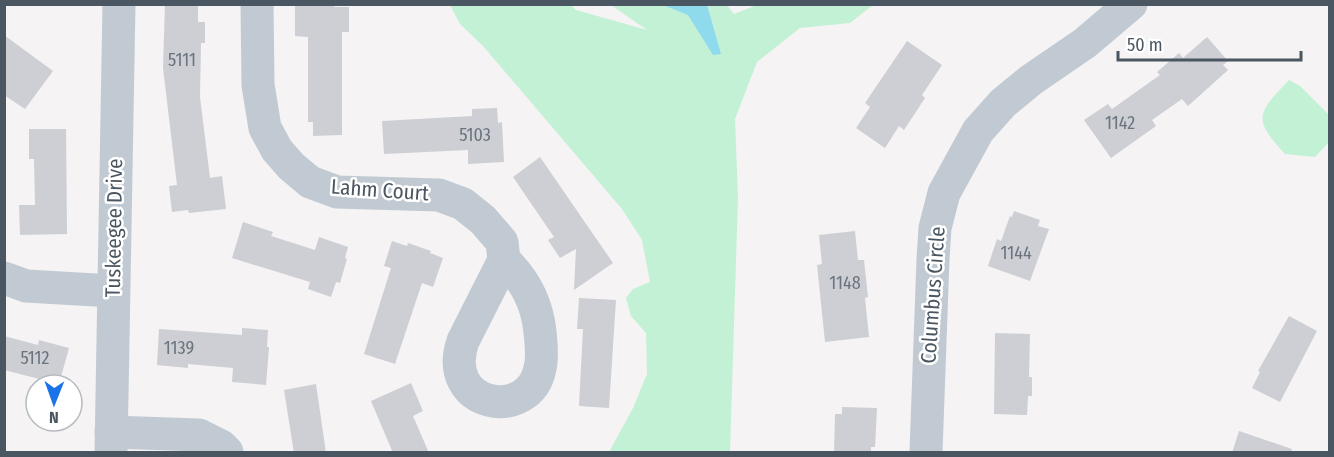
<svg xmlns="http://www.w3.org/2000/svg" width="1334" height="457" font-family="'Fira Sans Condensed',sans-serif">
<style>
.green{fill:#c3f1d5}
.water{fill:#90daee}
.building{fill:#cdcfd5}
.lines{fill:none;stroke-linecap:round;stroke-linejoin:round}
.minor{stroke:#c1cad2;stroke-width:33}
.labels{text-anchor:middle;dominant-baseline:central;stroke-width:5;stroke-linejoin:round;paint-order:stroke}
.number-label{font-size:18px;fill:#6b747e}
.street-label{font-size:21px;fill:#4a5661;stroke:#fff}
</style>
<rect width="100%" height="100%" fill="#f5f3f3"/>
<g class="green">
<polygon points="450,5 571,5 576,10 647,30 611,5 727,5 734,14 757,5 873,5 850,23 800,28 757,62 735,119 738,197 730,452 609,452 633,408 647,374 646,333 631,316 626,298 633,289 650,282 642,240 622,209 483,46 460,24"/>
<path d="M1289,80L1300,86L1329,115V142L1315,157L1285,154C1252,118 1257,114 1289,80Z"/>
</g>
<polygon class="water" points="663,5 707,5 721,54 713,55 688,15"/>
<g class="building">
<polygon points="165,4 198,4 198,22 205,22 205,43 201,43 200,97 210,178 222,176 226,209 189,213 188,210 172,212 169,186 177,185 163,68"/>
<polygon points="334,4 334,7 349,7 349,32 342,32 342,135 313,136 313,122 308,122 308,37 295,36 295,5"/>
<polygon points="4,35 53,71 25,109 4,95"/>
<polygon points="1207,37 1228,61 1223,65 1228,70 1188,106 1182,99 1152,120 1156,126 1111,158 1084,120 1108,104 1112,109 1160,75 1157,72 1179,53 1183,58"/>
<polygon points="907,41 942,65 922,95 925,98 904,130 899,126 885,148 856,128 870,107 865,103"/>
<polygon points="497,108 498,123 502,122 504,162 468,164 468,150 384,154 382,121 472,116 472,109"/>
<polygon points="29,129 66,129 67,234 20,235 19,205 35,205 34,159 29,159"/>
<polygon points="540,157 613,263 574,290 576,249 560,258 548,240 554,237 513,177"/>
<polygon points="1014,211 1040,220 1038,226 1049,229 1030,281 988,266 997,239 1001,241 1010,216 1012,217"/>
<polygon points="243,222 273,232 271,236 315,250 319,237 348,247 345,258 347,259 340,283 336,282 331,297 308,289 310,282 232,258"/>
<polygon points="855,231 858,260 864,260 868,297 865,298 869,337 825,342 817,265 822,264 819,235"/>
<polygon points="392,241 407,246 408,243 431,251 430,253 443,258 433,287 422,283 395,364 364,354 391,268 384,266"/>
<polygon points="579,298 616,300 609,408 579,406 583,329 577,329"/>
<polygon points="1289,316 1317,331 1280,402 1252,388 1260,372 1258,371"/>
<polygon points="242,328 268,330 267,347 269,347 266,385 232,382 233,368 188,364 188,368 157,365 159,329 242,335"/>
<polygon points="995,333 1030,334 1029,377 1032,377 1032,396 1028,396 1027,415 994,414"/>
<polygon points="4,336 38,345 39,340 69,348 59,384 4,370"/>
<polygon points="411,383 423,411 413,416 429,453 393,453 371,401"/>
<polygon points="316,384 326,453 294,453 284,390"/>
<polygon points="842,407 877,408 875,447 871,447 871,453 834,453 835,414 842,414"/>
<polygon points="1239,431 1292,449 1291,453 1232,453"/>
</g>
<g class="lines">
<g class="minor">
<polyline points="257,4 258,85 265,128 277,150 291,166 310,182 337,192 439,195 463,204 483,220 502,242 504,260"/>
<path d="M504,260C525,280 537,302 540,332C541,343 543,357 540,368C530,423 440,408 463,341Z"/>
<polyline points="4,278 26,286 113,291"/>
<polyline points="111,432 199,435 221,446 227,452"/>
<polyline points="111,452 119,4"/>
<polyline points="926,452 933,259 935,228 944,193 978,131 1003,103 1031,80 1085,43 1131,4"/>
</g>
</g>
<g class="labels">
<g class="number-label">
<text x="182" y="60">5111</text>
<text x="1120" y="123">1142</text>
<text x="475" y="135">5103</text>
<text x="1016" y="253">1144</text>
<text x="845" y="283">1148</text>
<text x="179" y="348">1139</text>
<text x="35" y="358">5112</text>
</g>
<g class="street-label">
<text transform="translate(380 190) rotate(4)">Lahm Court</text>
<text transform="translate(114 228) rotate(-89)">Tuskeegee Drive</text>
<text transform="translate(933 295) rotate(-86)">Columbus Circle</text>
</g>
</g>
<rect width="1334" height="457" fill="none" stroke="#4a5661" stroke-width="12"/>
<g transform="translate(54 403) rotate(181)"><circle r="28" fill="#ffffff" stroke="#b7bbc0" stroke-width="1.5"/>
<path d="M0-4.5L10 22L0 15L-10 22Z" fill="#1a73e8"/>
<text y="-9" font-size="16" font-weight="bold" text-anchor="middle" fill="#4a5661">N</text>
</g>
<path d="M1118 51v9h183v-9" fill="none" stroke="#4a5661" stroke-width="3"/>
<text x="1127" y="51" font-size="18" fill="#4a5661" stroke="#ffffff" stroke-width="4.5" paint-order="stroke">50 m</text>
</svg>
